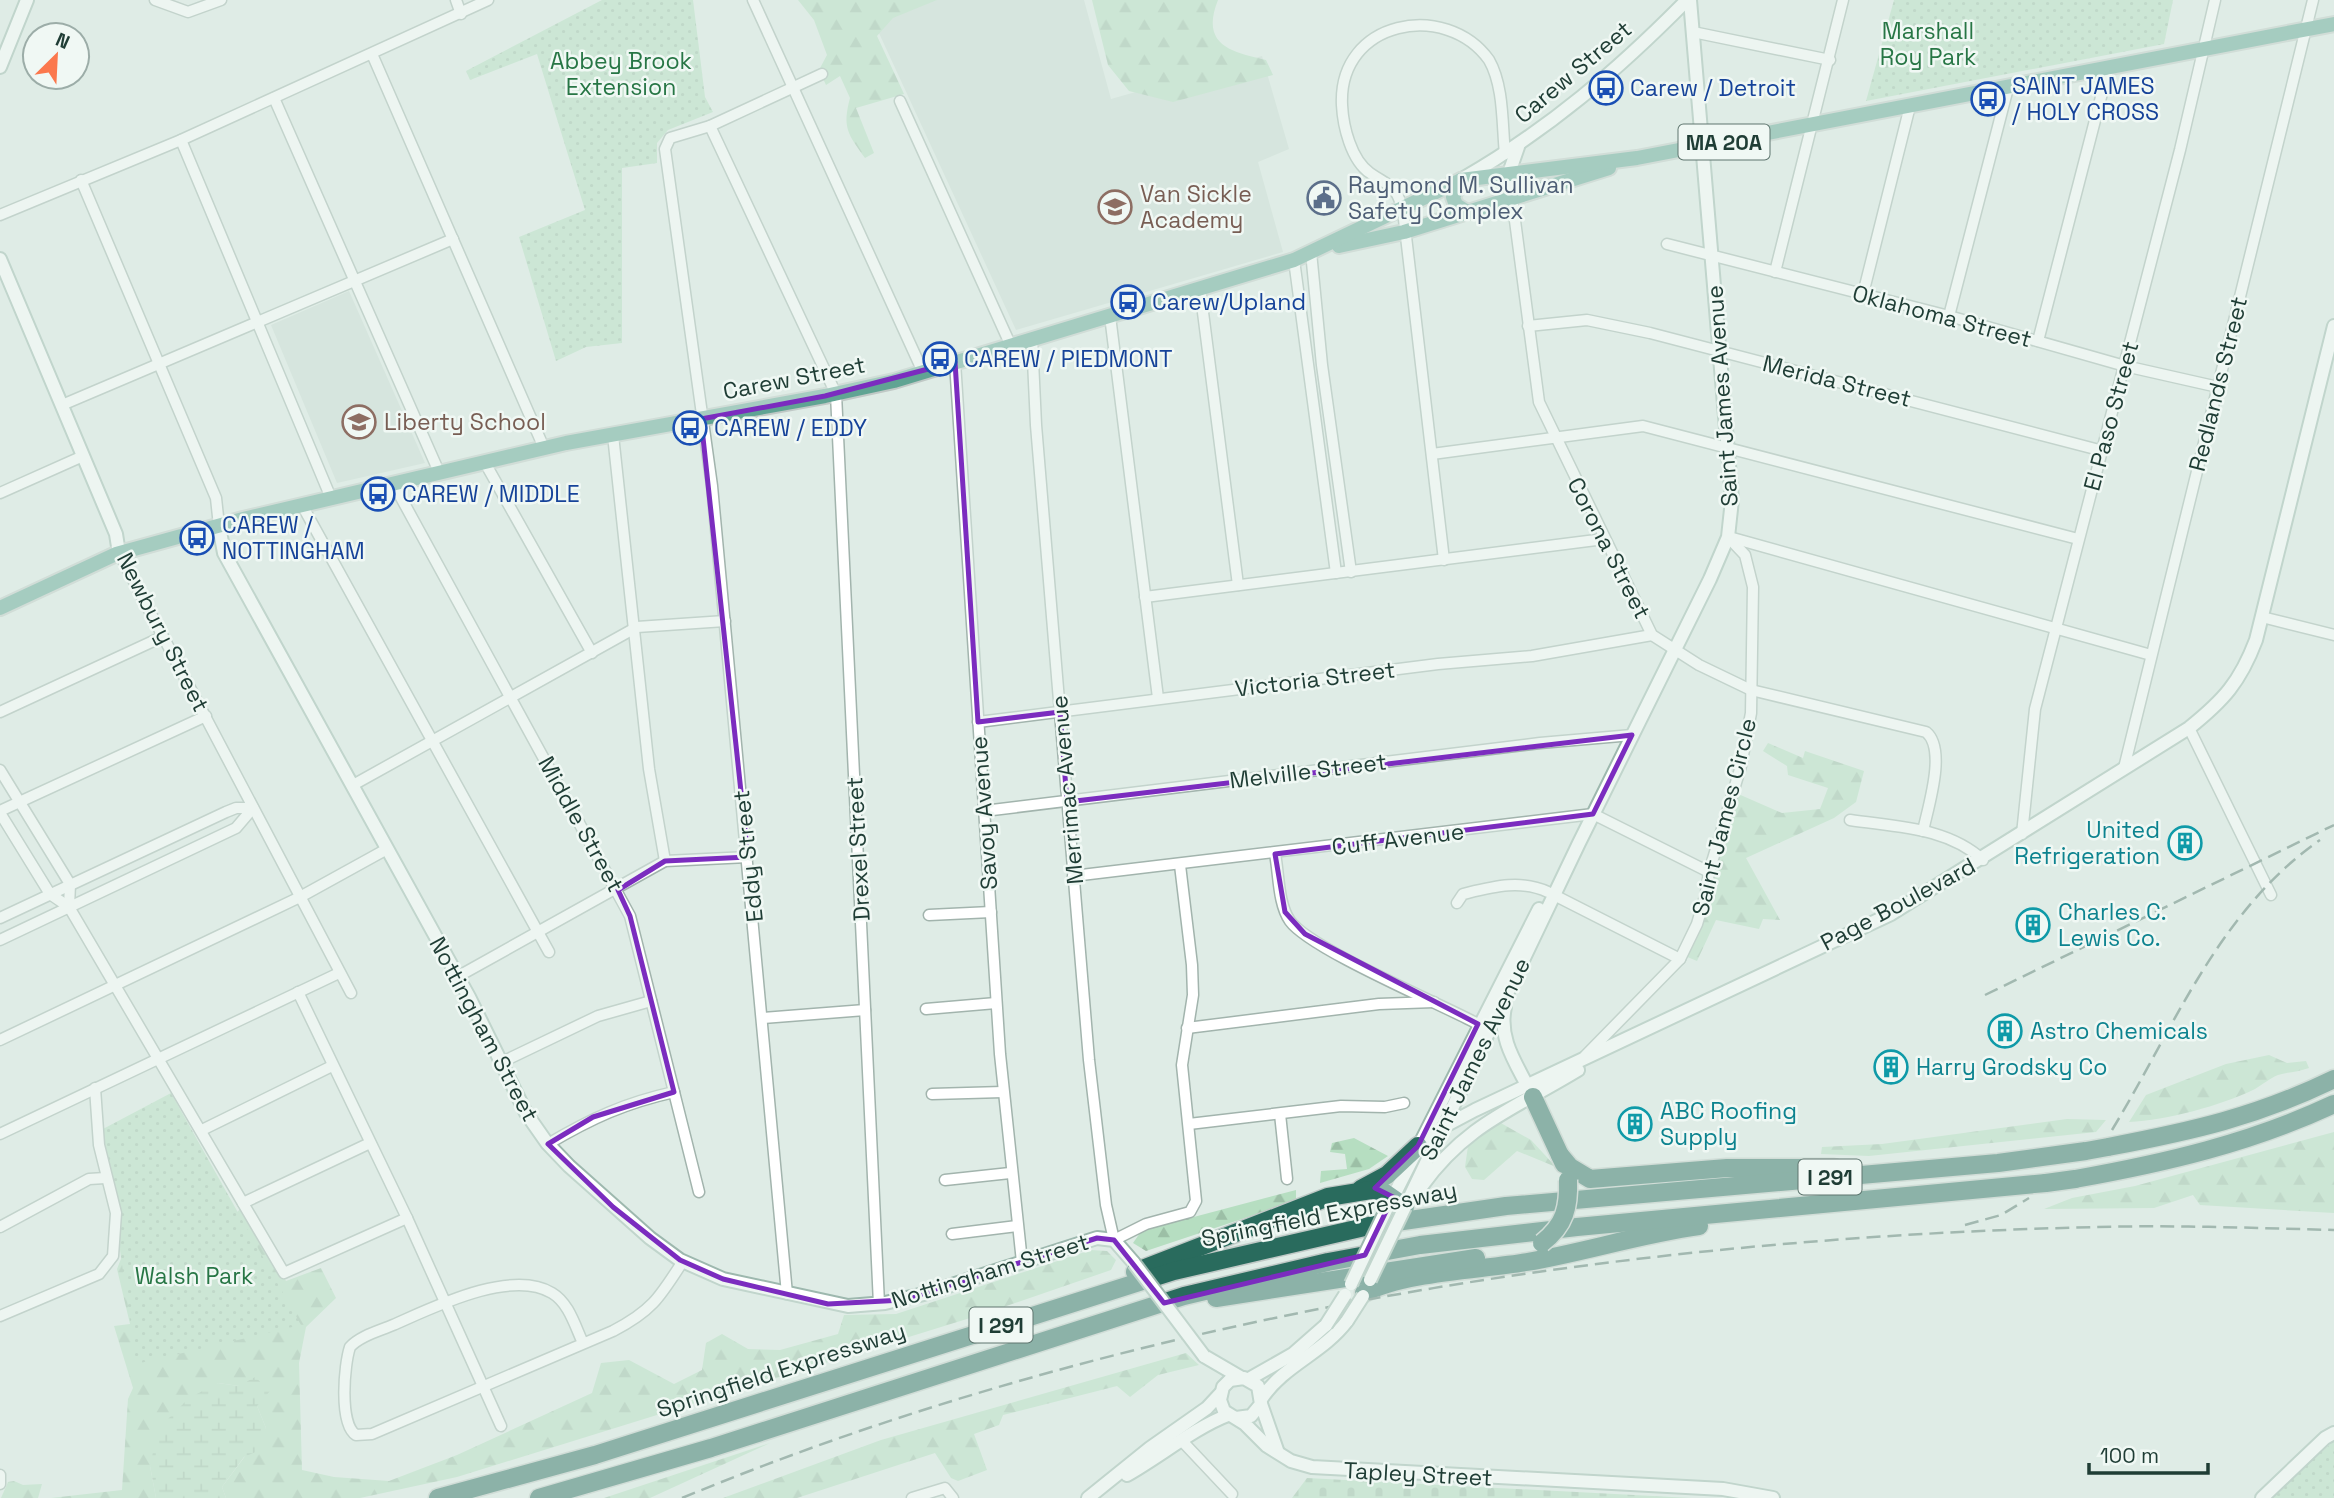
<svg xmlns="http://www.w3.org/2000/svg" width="2334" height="1498" font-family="'Space Grotesk',sans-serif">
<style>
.built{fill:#cddbd5}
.forest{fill:url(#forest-firs)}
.wetland{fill:url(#wetland-marsh)}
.cemetery{fill:url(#cemetery-stones)}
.park{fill:url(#park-dots)}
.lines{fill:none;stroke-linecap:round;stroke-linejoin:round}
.street-casing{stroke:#a2b4ad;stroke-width:13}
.secondary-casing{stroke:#9db8ae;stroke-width:16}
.primary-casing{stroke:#c0c9c6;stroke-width:18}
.highway-casing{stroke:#c0c9c6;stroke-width:21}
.street{stroke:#fff;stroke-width:10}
.secondary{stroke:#fff;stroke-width:12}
.primary{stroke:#60a493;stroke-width:14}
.highway{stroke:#296b5d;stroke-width:18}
.rail{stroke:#597970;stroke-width:2.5;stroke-dasharray:14 7;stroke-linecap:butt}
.secondary-bridge-casing{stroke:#9db8ae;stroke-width:16;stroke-linecap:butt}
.highway-bridge-casing{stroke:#c0c9c6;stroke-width:21;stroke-linecap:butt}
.secondary-bridge{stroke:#fff;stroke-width:12}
.highway-bridge{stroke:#296b5d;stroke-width:18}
.marked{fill:none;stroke:#7b2cbf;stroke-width:5;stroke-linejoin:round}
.labels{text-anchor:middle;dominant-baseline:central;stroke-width:5;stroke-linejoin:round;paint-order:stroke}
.shield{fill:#f0f8f4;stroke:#5e756e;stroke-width:2}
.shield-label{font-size:21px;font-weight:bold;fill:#1f3d35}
.park-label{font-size:23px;fill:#277645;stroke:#f0f8f4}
.street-label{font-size:23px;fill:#1f3d35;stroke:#f0f8f4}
.transit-label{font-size:23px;fill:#164399;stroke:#f0f8f4;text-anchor:start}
.service-label{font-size:23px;fill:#4e5e75;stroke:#f0f8f4;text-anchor:start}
.education-label{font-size:23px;fill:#785e54;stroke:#f0f8f4;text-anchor:start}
.culture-label{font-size:23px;fill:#0d838f;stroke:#f0f8f4;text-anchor:start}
</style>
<defs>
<pattern id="forest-firs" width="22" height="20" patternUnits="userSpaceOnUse" patternTransform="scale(1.75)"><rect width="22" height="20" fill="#b6dec1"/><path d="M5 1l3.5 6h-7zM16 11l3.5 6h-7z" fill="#9cbfa6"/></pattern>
<pattern id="wetland-marsh" width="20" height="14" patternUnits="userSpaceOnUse" patternTransform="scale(1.75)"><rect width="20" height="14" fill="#b6dec1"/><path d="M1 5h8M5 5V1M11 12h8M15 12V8" fill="none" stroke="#9cbfa6"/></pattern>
<pattern id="cemetery-stones" width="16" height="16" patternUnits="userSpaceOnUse" patternTransform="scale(1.75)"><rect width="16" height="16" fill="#b6dec1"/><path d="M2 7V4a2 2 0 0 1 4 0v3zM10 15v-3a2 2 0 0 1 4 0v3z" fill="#9cbfa6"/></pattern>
<pattern id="park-dots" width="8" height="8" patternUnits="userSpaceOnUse" patternTransform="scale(1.75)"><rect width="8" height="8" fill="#b6dec1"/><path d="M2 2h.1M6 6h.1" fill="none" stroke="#9cbfa6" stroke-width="1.8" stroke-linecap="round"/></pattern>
</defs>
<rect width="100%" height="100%" fill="#dfece6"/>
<g class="built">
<polygon points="935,0 1084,0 1111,99 1262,56 1289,149 1258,162 1283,252 1016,330 872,18"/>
<polygon points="349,291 425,463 337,483 271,325"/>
</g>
<g class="forest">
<path d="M798,0H937L893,18L877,36L904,94L856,108L874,153L865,158C848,134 842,128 850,98L840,76L826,85L819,70L827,55L814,20Z"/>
<path d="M1092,0H1218C1200,45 1231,52 1266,60L1273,75L1173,102L1129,91L1108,65Z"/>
<polygon points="1768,743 1803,758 1805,751 1864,771 1856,802 1834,818 1746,858 1780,920 1763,919 1759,929 1716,920 1697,961 1685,956 1704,920 1713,872 1736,793 1782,813 1820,809 1828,788 1788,775 1787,766 1763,751"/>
<path d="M2269,1055L2287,1063L2306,1061L2309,1068C2298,1072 2288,1072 2278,1075C2270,1078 2262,1085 2255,1089C2220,1106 2167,1120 2129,1122L2146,1095L2226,1064Z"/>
<polygon points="2067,1119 2106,1120 2096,1132 1869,1156 1821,1154 1822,1147 1882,1144"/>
<polygon points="1499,1122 1531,1140 1556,1167 1517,1151 1484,1180 1472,1179 1465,1167 1469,1139"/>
<polygon points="2334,1132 2334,1213 2200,1205 2193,1195 2154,1208 2044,1209 2072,1198 2135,1186"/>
<polygon points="1354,1138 1388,1156 1369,1169 1320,1183 1321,1171 1347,1169 1345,1154 1330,1152 1332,1143"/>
<polygon points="1296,1190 1296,1201 1146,1251 1133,1243 1140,1233 1156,1227"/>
<polygon points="240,1209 286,1281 321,1268 336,1298 306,1327 299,1363 302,1470 334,1477 389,1481 457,1455 592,1393 601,1363 629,1360 674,1384 702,1370 706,1343 722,1334 748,1349 780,1350 838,1334 844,1315 896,1314 1091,1250 1107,1251 1116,1260 1111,1270 983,1314 457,1477 360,1498 226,1498 222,1487 266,1428 257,1406 239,1386 218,1383 150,1466 156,1498 51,1498 122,1490 128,1399 133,1388 114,1326 130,1324 117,1269 133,1228 230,1220"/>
<polygon points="1186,1353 1199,1365 1158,1375 1130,1397 1117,1386 1003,1415 999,1425 974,1434 987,1470 958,1481 951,1478 935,1453 797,1498 723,1498 881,1440"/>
<polygon points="770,1443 650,1498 604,1498"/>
<polygon points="14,1481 23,1485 42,1484 38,1498 1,1498 8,1482"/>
</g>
<polygon class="wetland" points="255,1377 270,1391 257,1406 266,1428 258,1451 244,1457 222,1487 226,1498 156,1498 150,1466 158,1429 189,1398 218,1383 239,1386"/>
<polygon class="cemetery" points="1307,1478 1691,1498 1292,1498"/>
<g class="park">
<polygon points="602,0 693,0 705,97 713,112 668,130 657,143 657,163 622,168 622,343 586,347 556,361 519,237 585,210 537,54 470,80 466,71"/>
<polygon points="1894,0 2173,0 2164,44 1866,101"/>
<polygon points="171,1093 301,1325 136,1364 103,1129"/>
<polygon points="2334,1441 2334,1498 2269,1498"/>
</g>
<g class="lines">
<defs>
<g id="street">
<polyline points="155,0 188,12 221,0"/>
<polyline points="456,0 461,14"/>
<polyline points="753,0 923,372"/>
<polyline points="1693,32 1830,60"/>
<polyline points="372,54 544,448"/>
<polyline points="274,98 439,472"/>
<polyline points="900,101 1011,346"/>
<polyline points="710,126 836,394 879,1304"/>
<polyline points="181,140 331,498"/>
<polyline points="81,180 216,498 219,526"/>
<path d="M1512,198L1539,402L1652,635L1699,665L1751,690L1926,732C1947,749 1928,807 1923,831"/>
<polyline points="0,215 181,140 488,0"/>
<polyline points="1667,244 1949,316 2125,366 2218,387"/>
<polyline points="1311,252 1322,365 1351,572"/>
<polyline points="1294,260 1336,573"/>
<polyline points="1775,272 1843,0"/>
<polyline points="1200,289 1238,585"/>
<polyline points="1863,294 1910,106"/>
<polyline points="1110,316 1158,698"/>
<polyline points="1949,316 2008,88"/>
<polyline points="1528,326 1587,320 1650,333 2103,451"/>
<polyline points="1032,339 1036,425 1089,1060 1106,1205 1114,1240 1146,1224 1190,1212 1196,1201 1182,1065 1193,995 1192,965 1180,865"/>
<polyline points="2038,341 2108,70"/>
<polyline points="955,362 1000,1054 1022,1262"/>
<polyline points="62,405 453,239"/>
<polyline points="613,435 649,769 665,861"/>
<polyline points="1432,454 1643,426 2078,539"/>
<polyline points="484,461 592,653"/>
<polyline points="393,483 630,916 699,1192"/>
<polyline points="0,493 83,456"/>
<polyline points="302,505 549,952"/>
<polyline points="1729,537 2151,655"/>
<polyline points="119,553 351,993"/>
<path d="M1444,560L1403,211C1396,184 1390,187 1370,173C1351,160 1343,126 1342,105C1338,20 1446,0 1489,60C1504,86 1502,125 1505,154"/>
<polyline points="1145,597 1604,539"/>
<polyline points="2262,617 2334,635"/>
<polyline points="0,712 162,637"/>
<polyline points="978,722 1438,664 1532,656 1652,635"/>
<polyline points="2189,728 2271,895"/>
<polyline points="2124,768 2313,0"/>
<polyline points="0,770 70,884 69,907"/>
<polyline points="353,785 637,627 725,621"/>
<polyline points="0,811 206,716"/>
<polyline points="984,811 1540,743 1632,735"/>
<polyline points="0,813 50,894 69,907 284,1273 407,1218"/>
<path d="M1850,820C1896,827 1947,827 1983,860"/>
<polyline points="2022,834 2035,709 2180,150 2215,0"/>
<path d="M1275,854C1279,874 1278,904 1290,921C1310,949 1441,1004 1478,1024"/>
<polyline points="1073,876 1593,814 1709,872"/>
<polyline points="1554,895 1680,959"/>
<path d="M1457,903L1463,894C1492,887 1520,879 1548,892"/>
<polyline points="929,915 991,912"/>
<polyline points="0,918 226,812 236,808 253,808"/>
<polyline points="0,940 236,828 253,808"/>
<polyline points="457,977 665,861 748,857"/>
<polyline points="298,992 407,1218 501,1426"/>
<polyline points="926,1009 996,1003"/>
<polyline points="763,1018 865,1010"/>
<polyline points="1187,1028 1379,1004 1434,1002"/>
<polyline points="0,1040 300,897 387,849"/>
<polyline points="1585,1056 1680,959 1697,924 1706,893 1709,872 1741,766 1751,713 1753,587 1745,555 1728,537"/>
<polyline points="500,1063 598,1016 651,1001"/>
<polyline points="932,1094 1003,1092"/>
<polyline points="1280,1114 1287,1179"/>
<polyline points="1189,1124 1341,1106 1385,1107 1404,1103"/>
<polyline points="202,1130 332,1066"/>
<polyline points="0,1134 339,973"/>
<path d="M548,1144C592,1118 625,1103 674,1092"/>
<polyline points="945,1180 1010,1173"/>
<polyline points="243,1203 370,1143"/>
<polyline points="0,1227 89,1179 105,1178"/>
<polyline points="952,1234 1017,1226"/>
<polyline points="787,1294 712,486 665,149 670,138 710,126 822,74"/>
<polyline points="0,1316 99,1274 113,1256 116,1213 99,1145 95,1088"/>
<path d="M583,1343C575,1326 569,1303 552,1293C511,1268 432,1308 393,1325C379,1331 360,1336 350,1347C344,1365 339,1424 356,1435L372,1434L613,1331C652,1311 660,1297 683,1261"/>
<polyline points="1183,1442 1232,1494"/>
<polyline points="0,1475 0,1484"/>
<polyline points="912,1498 945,1488 953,1498"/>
</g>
<g id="secondary">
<polyline points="0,67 27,0"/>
<path d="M1464,178C1549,129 1618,70 1687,0"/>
<polyline points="1512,198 1509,173 1518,147"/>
<polyline points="0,259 116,534 119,553"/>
<polyline points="219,526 224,553 469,997 526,1113 547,1143 569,1166 650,1238 680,1260 723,1279 848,1306 885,1303 924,1294 1097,1238 1114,1240 1134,1263"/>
<path d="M1505,1007C1498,1039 1516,1063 1530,1091"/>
<path d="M1418,1146L1443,1127L1475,1110L1891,914L2189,728C2224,700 2240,682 2256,640L2334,326"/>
<path d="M1421,1187C1466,1124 1514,1109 1578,1070"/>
<polyline points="1389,1205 1539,909"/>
<polyline points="1405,1207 1579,843 1710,579 1728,537 1732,500 1690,0"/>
<polyline points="1204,1356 1240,1377"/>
<polyline points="1249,1379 1293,1354 1326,1325"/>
<path d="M1262,1398C1284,1365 1323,1353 1347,1321"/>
<polyline points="1261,1404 1277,1450"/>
<polyline points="1236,1418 1251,1416 1261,1404 1258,1386 1244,1378 1230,1380 1223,1387 1220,1400 1224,1411 1245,1424 1267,1446 1291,1461 1312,1467 1723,1489 1773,1498"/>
<path d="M1127,1475C1159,1457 1196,1427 1228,1415"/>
<polyline points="1088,1498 1150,1448 1207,1408 1220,1394"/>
<polyline points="2262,1498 2325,1438 2334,1433"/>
</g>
<g id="primary">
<polyline points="1461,180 1453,197 1456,205 1467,212"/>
<polyline points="1339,246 1404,232 1609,168"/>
<polyline points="0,608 116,554 243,519 566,443 825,396 894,381 1294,260 1461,180 1637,158 2334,24"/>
</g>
<g id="highway">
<polyline points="1533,1097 1564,1164"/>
<path d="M2108,1147C2192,1131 2256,1117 2334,1079"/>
<polyline points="1560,1155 1570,1167 1590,1179 1727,1168 1834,1168"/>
<path d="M2075,1179C2165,1163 2251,1143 2334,1104"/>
<polyline points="1361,1189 1387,1175 1418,1146"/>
<polyline points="1135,1272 1328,1197 1371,1190 1382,1191 1405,1207"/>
<path d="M1364,1293C1405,1272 1480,1270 1527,1262C1585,1252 1641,1234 1699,1226"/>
<polyline points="1216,1298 1476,1258"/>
<polyline points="438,1498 595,1455 1174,1271 1369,1226 1506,1206 1998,1163 2086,1151"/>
<polyline points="539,1498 711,1448 1184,1296 1328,1262 1420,1245 1577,1227 2046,1183"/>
</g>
</defs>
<use href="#street" class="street-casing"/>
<use href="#secondary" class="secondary-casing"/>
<use href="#primary" class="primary-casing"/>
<use href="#highway" class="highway-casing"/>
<use href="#street" class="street"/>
<use href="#secondary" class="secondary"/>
<use href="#primary" class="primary"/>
<use href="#highway" class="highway"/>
<g class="rail">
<polyline points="1985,995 2334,825"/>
<path d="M2112,1130C2174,1028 2218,911 2320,840"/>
<polyline points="1965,1225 2001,1215 2029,1198"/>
<path d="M682,1498C1124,1315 1621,1238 2097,1227C2176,1225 2255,1228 2334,1230"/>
</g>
<defs>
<g id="secondary-bridge">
<polyline points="1134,1263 1204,1356"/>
<polyline points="1370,1280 1405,1207"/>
<polyline points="1351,1284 1387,1208"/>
<polyline points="1347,1321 1363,1296"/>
<polyline points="1326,1325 1345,1295"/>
</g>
<g id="highway-bridge">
<polyline points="2086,1151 2108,1147"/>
<polyline points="2046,1183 2075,1179"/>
<path d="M1542,1243C1565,1225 1569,1207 1568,1180"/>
</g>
</defs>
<use href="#secondary-bridge" class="secondary-bridge-casing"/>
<use href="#highway-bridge" class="highway-bridge-casing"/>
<use href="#secondary-bridge" class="secondary-bridge"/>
<use href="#highway-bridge" class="highway-bridge"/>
</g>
<path d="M0 0H2334V1498H0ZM955,362L978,722L1060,712L1067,802L1632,735L1593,814L1275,854L1285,912L1305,934L1478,1024L1418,1146L1375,1188L1393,1197L1365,1255L1164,1303L1114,1240L1097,1238L903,1300L828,1304L723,1279L680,1260L613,1207L548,1144L593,1117L674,1092L630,916L618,890L665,861L748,857L701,419L825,396Z" fill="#dfece6" fill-opacity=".55" fill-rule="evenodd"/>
<path class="marked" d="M955,362L978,722L1060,712L1067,802L1632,735L1593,814L1275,854L1285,912L1305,934L1478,1024L1418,1146L1375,1188L1393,1197L1365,1255L1164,1303L1114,1240L1097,1238L903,1300L828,1304L723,1279L680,1260L613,1207L548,1144L593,1117L674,1092L630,916L618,890L665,861L748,857L701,419L825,396Z"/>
<defs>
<symbol id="bus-ring" viewBox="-11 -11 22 22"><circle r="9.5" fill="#f0f8f4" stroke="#1a4fb4" stroke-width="1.5"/><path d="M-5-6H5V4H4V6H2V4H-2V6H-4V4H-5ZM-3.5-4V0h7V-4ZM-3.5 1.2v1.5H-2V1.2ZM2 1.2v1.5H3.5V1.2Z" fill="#1a4fb4"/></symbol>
<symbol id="civic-ring" viewBox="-11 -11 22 22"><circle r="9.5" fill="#f0f8f4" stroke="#5c6f8a" stroke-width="1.5"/><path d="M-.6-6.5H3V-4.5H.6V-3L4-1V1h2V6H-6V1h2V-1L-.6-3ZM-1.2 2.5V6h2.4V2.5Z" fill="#5c6f8a"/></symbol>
<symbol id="school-ring" viewBox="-11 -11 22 22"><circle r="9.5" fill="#f0f8f4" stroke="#8d6e63" stroke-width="1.5"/><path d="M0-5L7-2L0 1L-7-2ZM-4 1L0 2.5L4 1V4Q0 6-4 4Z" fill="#8d6e63"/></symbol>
<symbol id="building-ring" viewBox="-11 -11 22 22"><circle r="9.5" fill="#f0f8f4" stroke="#0f9aa8" stroke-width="1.5"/><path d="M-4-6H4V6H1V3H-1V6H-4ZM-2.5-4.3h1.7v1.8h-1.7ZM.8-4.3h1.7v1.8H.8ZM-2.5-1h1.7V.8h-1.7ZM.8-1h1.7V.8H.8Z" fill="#0f9aa8"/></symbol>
</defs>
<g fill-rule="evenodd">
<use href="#bus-ring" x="1587" y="69" width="38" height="38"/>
<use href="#bus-ring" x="1969" y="80" width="38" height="38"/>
<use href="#civic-ring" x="1305" y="179" width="38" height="38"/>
<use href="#school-ring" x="1096" y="188" width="38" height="38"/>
<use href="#bus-ring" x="1109" y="283" width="38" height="38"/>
<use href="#bus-ring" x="921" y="340" width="38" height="38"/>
<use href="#school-ring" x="340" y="403" width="38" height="38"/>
<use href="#bus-ring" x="671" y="409" width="38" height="38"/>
<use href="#bus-ring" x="359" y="475" width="38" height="38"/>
<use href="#bus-ring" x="178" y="519" width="38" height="38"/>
<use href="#building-ring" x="2166" y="824" width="38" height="38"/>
<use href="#building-ring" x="2014" y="906" width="38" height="38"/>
<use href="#building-ring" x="1986" y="1012" width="38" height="38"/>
<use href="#building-ring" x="1872" y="1048" width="38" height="38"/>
<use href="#building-ring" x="1616" y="1105" width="38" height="38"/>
</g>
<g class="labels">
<g class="shield">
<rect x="1678.5" y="124.5" width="91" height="35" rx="5"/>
<rect x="1798.5" y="1159.5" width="63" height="35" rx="5"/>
<rect x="969.5" y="1307.5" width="63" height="35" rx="5"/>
</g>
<g class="shield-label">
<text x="1724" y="142">MA 20A</text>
<text x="1830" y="1177">I 291</text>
<text x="1001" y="1325">I 291</text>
</g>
<g class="park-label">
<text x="1928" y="31">Marshall<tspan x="1928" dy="26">Roy Park</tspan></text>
<text x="621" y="61">Abbey Brook<tspan x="621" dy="26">Extension</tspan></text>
<text x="194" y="1276">Walsh Park</text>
</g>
<g class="street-label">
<text transform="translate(1573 72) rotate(-40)">Carew Street</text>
<text transform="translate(1942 316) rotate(15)">Oklahoma Street</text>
<text transform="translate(794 378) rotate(-11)">Carew Street</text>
<text transform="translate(1837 381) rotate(14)">Merida Street</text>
<text transform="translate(2218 384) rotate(-76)">Redlands Street</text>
<text transform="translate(1722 396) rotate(-94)">Saint James Avenue</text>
<text transform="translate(2111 416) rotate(-75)">El Paso Street</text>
<text transform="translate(1609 548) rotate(63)">Corona Street</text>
<text transform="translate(163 632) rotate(63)">Newbury Street</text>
<text transform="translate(1315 679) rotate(-7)">Victoria Street</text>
<text transform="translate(1308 771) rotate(-7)">Melville Street</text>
<text transform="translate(1067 790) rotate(-95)">Merrimac Avenue</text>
<text transform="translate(984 813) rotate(-94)">Savoy Avenue</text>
<text transform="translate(1724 817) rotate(-76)">Saint James Circle</text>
<text transform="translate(581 824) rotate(61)">Middle Street</text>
<text transform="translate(1398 839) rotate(-7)">Cuff Avenue</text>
<text transform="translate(858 849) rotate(-93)">Drexel Street</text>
<text transform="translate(748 856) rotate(-96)">Eddy Street</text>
<text transform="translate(1898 904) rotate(-28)">Page Boulevard</text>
<text transform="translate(484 1029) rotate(62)">Nottingham Street</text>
<text transform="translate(1475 1059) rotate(-64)">Saint James Avenue</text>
<text transform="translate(1329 1214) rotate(-11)">Springfield Expressway</text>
<text transform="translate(990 1271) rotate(-17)">Nottingham Street</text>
<text transform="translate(781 1370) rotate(-18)">Springfield Expressway</text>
<text transform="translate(1418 1474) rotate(3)">Tapley Street</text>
</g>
<g class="transit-label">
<text x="2012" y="86">SAINT JAMES<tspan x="2012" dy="26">/ HOLY CROSS</tspan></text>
<text x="1630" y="88">Carew / Detroit</text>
<text x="1152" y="302">Carew/Upland</text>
<text x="964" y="359">CAREW / PIEDMONT</text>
<text x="714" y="428">CAREW / EDDY</text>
<text x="402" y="494">CAREW / MIDDLE</text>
<text x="222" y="525">CAREW /<tspan x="222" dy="26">NOTTINGHAM</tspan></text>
</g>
<g class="service-label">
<text x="1348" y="185">Raymond M. Sullivan<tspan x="1348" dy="26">Safety Complex</tspan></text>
</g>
<g class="education-label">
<text x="1140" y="194">Van Sickle<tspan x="1140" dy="26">Academy</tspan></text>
<text x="384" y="422">Liberty School</text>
</g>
<g class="culture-label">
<text x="2160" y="830" text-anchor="end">United<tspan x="2160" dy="26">Refrigeration</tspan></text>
<text x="2058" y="912">Charles C.<tspan x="2058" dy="26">Lewis Co.</tspan></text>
<text x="2030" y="1031">Astro Chemicals</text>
<text x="1916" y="1067">Harry Grodsky Co</text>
<text x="1660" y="1111">ABC Roofing<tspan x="1660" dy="26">Supply</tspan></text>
</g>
</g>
<g transform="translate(56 56) rotate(24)"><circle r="33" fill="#f0f8f4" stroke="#9cada8" stroke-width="2"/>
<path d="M0-5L12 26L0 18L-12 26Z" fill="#fb784d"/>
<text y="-10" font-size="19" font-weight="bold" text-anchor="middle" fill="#1f3d35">N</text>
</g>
<path d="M2089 1463v10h119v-10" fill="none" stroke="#1f3d35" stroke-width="3.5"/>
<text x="2100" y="1463" font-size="21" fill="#1f3d35" stroke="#f0f8f4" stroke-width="5" paint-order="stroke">100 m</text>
</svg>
